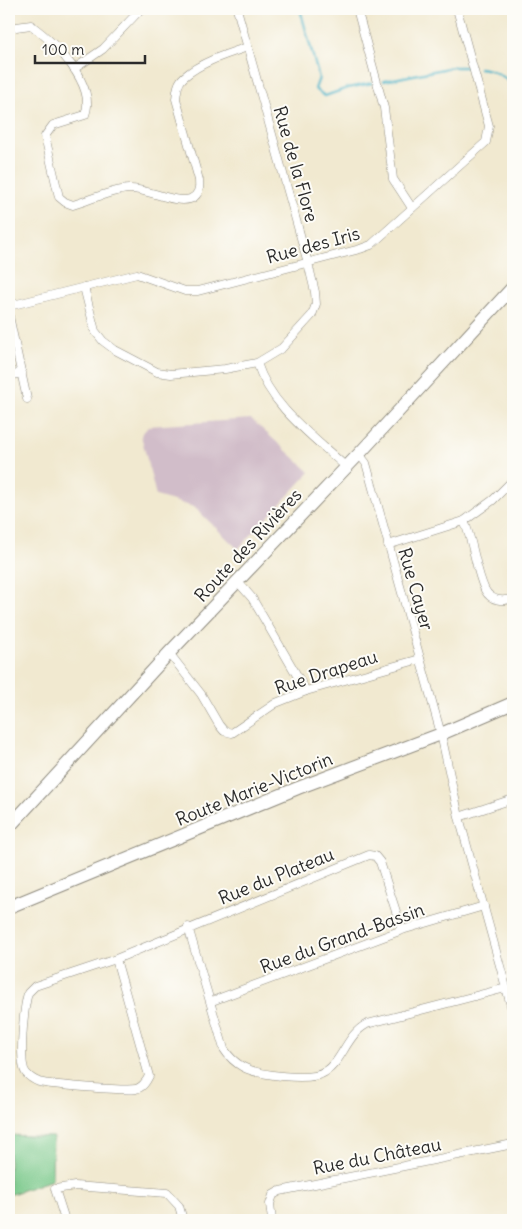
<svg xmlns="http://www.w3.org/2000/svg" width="522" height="1229" font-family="Delius,sans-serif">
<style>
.industrial{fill:#d1bdc9}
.green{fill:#77c788;stroke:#51795a}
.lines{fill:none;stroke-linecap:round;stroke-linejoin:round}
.stream{stroke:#48b2c6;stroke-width:2.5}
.minor-casing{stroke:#8e8a7e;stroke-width:9}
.primary-casing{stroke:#8e8a7e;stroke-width:14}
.minor{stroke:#fff;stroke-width:8}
.primary{stroke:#fff;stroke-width:12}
.labels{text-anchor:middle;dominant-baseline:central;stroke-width:4;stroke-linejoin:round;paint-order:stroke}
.street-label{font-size:18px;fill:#2b2b2b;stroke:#fdfcf7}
</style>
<rect width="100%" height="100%" fill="#fdfcf7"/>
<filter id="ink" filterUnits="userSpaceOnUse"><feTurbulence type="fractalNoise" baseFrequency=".02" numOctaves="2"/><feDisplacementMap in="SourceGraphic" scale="10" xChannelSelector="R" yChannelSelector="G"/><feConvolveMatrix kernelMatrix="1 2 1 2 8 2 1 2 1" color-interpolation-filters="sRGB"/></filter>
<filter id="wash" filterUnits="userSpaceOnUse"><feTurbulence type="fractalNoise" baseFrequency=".0096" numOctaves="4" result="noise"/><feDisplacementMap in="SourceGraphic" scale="20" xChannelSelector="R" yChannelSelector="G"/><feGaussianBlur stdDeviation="1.12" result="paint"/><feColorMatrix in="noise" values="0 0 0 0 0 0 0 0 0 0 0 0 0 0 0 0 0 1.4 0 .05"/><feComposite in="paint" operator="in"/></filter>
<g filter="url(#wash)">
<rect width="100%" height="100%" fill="#f1e9d0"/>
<polygon class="industrial" points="251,419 310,472 238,549 194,507 156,496 141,435 149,426"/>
<polygon class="green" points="9,1135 53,1137 52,1180 9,1195"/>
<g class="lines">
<g class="stream">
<polyline points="300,9 319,78 315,89 325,96 348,88 372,83"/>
<path d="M479,68C494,69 504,76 513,86"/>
<polyline points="384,81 453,67 467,67"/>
</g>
</g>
</g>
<g filter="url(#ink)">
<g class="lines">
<defs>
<g id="minor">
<polyline points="357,9 384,108 393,179 412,208"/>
<path d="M9,28L31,25C54,42 97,84 85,115L53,125L45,136L59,197L65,202L73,205C90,200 111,190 129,189C146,188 175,204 190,199C199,196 200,188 199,180L176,99C177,91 177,83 184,77C201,62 227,54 248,47"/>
<polyline points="74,69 103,49 141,9"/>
<polyline points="84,287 95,331 103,341 115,350 157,372 171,374 225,369 257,363 282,348 312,315 316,304 315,292 308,263 237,9"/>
<polyline points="9,306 137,274 185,291 198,291 360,249 371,245 486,142 489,126 457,9"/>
<polyline points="9,316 27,399"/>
<path d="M257,363C271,407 313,436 346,467"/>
<polyline points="9,376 22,373"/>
<polyline points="359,454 366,463 441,734 459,817 513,1013"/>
<path d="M464,521C474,543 475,569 485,590C491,601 503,602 513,598"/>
<polyline points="388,545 464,521 493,500 513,480"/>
<polyline points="238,582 252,598 306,691"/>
<polyline points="169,653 201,694 219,725 224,731 232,733 276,703 306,691 420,659"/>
<polyline points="459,817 513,799"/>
<path d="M188,927L224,1049C229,1057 234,1062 243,1067C258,1075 311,1082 325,1072C343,1061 346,1035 367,1024L506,988"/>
<path d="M116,959L35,986L28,993C24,1007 18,1063 26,1073C30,1078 34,1080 39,1082C50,1085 125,1091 136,1089C143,1087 146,1082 149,1076L116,959L369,855L375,856L380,862L402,930"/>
<polyline points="212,1001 402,930 484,906"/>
<polyline points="65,1220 55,1189 75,1186 167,1193 179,1206 183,1220"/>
<polyline points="272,1220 270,1204 273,1195 280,1191 513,1144"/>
</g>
<g id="primary">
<polyline points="9,827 169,653 359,454 513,287"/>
<polyline points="9,907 298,788 441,734 513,703"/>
</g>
</defs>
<use href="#minor" class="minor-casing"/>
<use href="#primary" class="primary-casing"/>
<use href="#minor" class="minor"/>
<use href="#primary" class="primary"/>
</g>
</g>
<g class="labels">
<g class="street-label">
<text transform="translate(296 164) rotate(74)">Rue de la Flore</text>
<text transform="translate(313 245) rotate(-15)">Rue des Iris</text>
<text transform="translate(248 545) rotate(-47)">Route des Rivières</text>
<text transform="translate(416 589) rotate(74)">Rue Cayer</text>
<text transform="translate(326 672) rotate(-18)">Rue Drapeau</text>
<text transform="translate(254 789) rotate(-22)">Route Marie-Victorin</text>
<text transform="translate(276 876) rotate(-22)">Rue du Plateau</text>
<text transform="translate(342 938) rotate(-20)">Rue du Grand-Bassin</text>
<text transform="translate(377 1156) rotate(-11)">Rue du Château</text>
</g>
</g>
<rect width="522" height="1229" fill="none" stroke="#fdfcf7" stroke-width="30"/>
<path d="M35 55v8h110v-8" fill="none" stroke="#2b2b2b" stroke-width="2.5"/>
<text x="42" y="55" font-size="15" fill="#2b2b2b" stroke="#fdfcf7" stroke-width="4" paint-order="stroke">100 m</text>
</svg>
